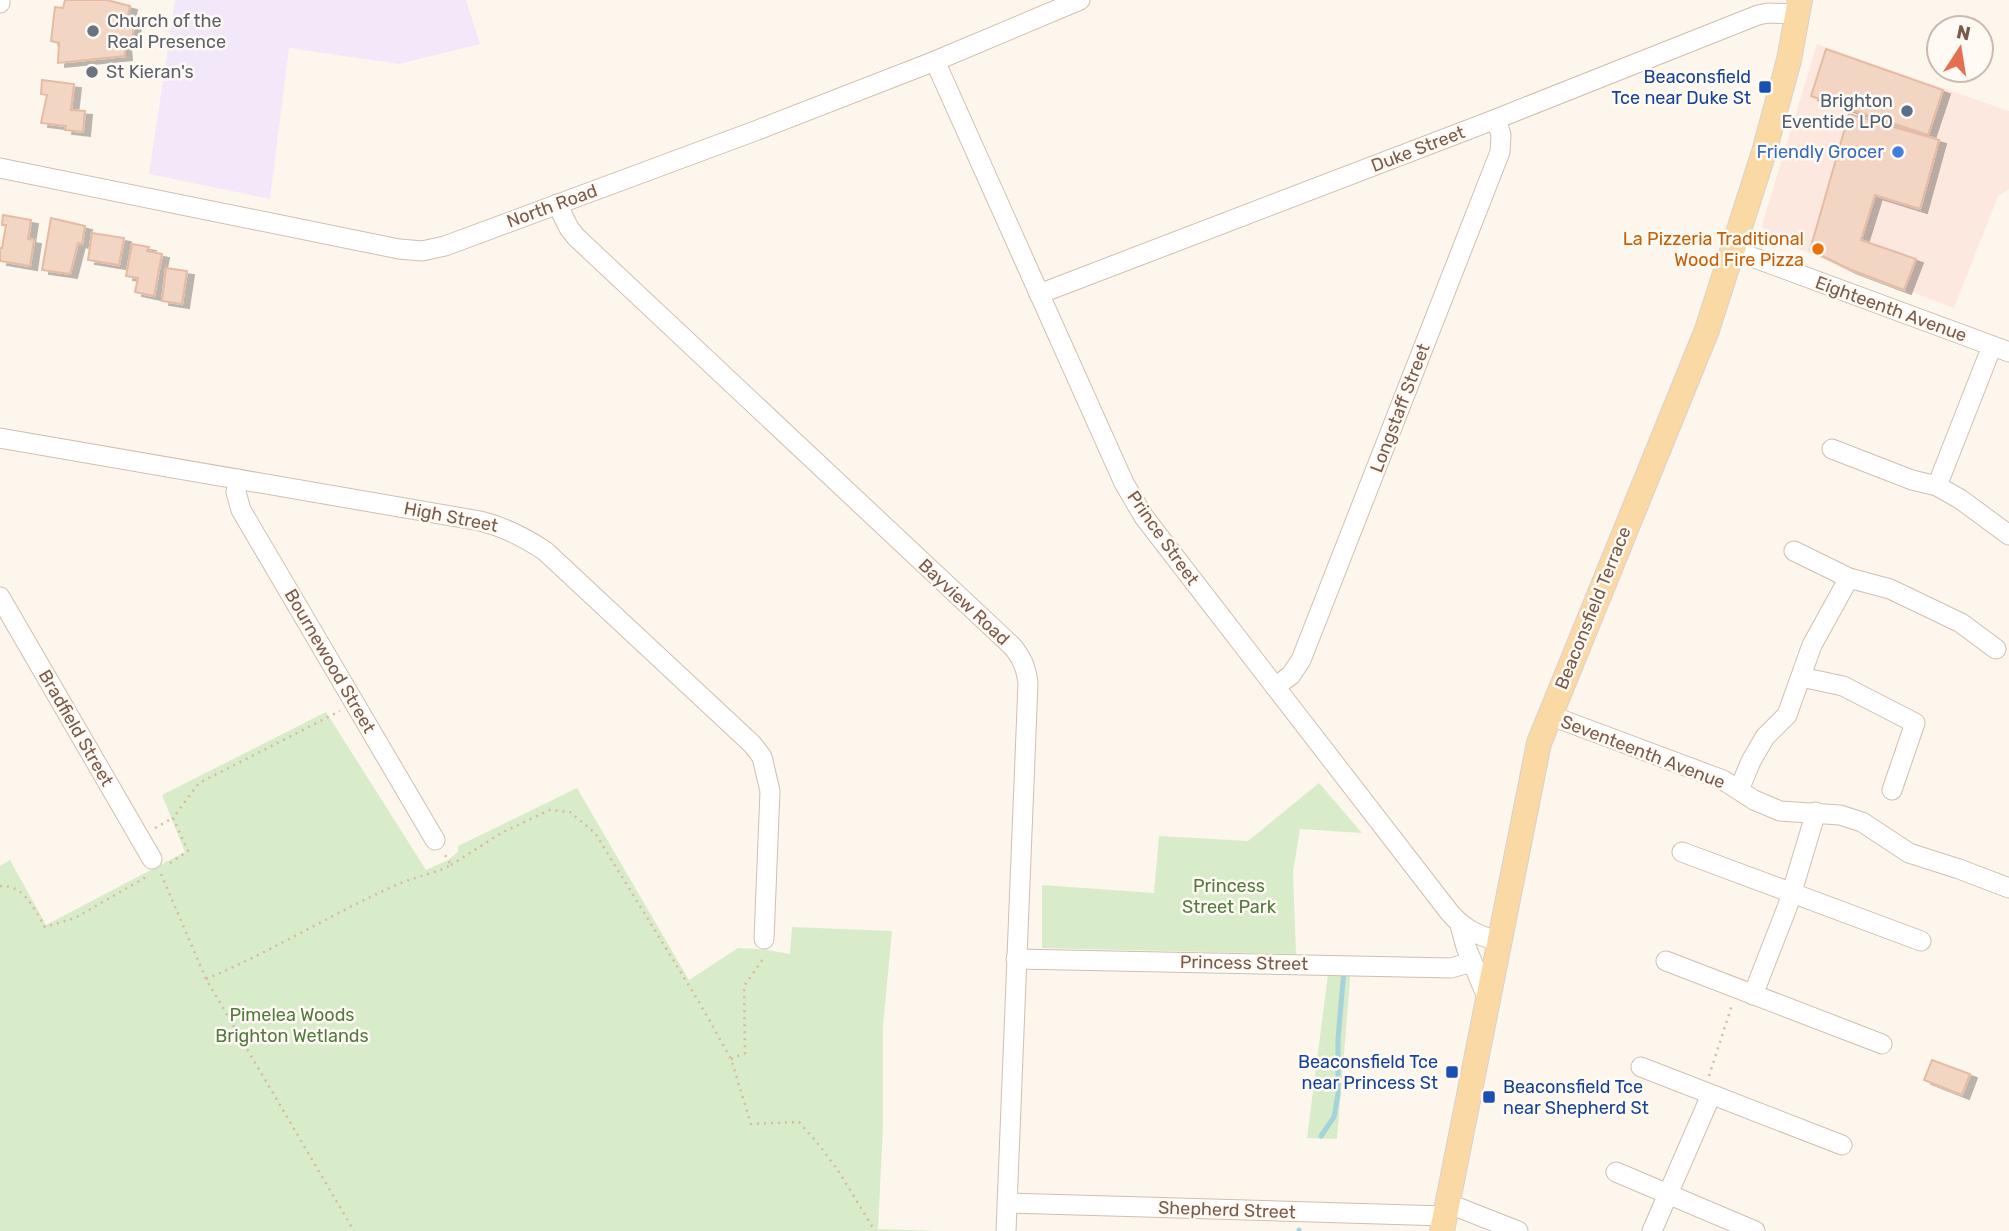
<svg xmlns="http://www.w3.org/2000/svg" width="2009" height="1231" font-family="Rubik,sans-serif">
<style>
.commercial{fill:#fde8e0}
.education{fill:#f3e8fa}
.green{fill:#d8ecc9}
.lines{fill:none;stroke-linecap:round;stroke-linejoin:round}
.stream{stroke:#a5d3da;stroke-width:5}
.building{fill:#f3d5c3;stroke:#e6bba3;stroke-width:2;filter:url(#shadow)}
.minor-casing{stroke:#d1beb0;stroke-width:21}
.major-casing{stroke:#dad1cd;stroke-width:26}
.path{stroke:#d9b8a5;stroke-width:2.5;stroke-dasharray:2 5;stroke-linecap:butt}
.minor{stroke:#fff;stroke-width:19}
.major{stroke:#fbd9a5;stroke-width:24}
.worship-dot{fill:#6b7280;stroke:#fffaf3;stroke-width:2.5}
.transit-dot{fill:#1a4fb4;stroke:#fffaf3;stroke-width:2.5}
.service-dot{fill:#5c6f8a;stroke:#fffaf3;stroke-width:2.5}
.shop-dot{fill:#3f7fe0;stroke:#fffaf3;stroke-width:2.5}
.food-dot{fill:#e8710a;stroke:#fffaf3;stroke-width:2.5}
.labels{text-anchor:middle;dominant-baseline:central;stroke-width:5;stroke-linejoin:round;paint-order:stroke}
.worship-label{font-size:18px;fill:#5b616d;stroke:#fffaf3;text-anchor:start}
.transit-label{font-size:18px;fill:#164399;stroke:#fffaf3;text-anchor:end}
.service-label{font-size:18px;fill:#4e5e75;stroke:#fffaf3;text-anchor:end}
.street-label{font-size:18px;fill:#7a5c4d;stroke:#fffaf3}
.shop-label{font-size:18px;fill:#366cbe;stroke:#fffaf3;text-anchor:end}
.food-label{font-size:18px;fill:#c56008;stroke:#fffaf3;text-anchor:end}
.park-label{font-size:18px;fill:#537a41;stroke:#fffaf3}
</style>
<defs>
<filter id="shadow"><feDropShadow dx="7" dy="4" stdDeviation="0" flood-color="#0004"/></filter>
</defs>
<rect width="100%" height="100%" fill="#fdf6ec"/>
<polygon class="commercial" points="1817,44 2009,111 2009,189 1998,196 1954,308 1767,237 1762,225"/>
<polygon class="education" points="175,0 466,0 480,44 399,64 289,48 270,199 149,174"/>
<g class="green">
<polygon points="326,712 426,870 448,860 458,852 458,846 577,788 689,980 738,948 762,949 790,954 792,927 892,931 883,1026 883,1126 878,1229 939,1231 0,1231 0,866 10,860 46,925 185,852 162,795"/>
<polygon points="1319,783 1362,833 1300,829 1293,872 1296,954 1042,948 1042,885 1154,893 1159,836 1248,841"/>
<polygon points="1329,967 1351,968 1337,1139 1307,1138"/>
</g>
<g class="lines">
<g class="stream">
<polyline points="1321,1136 1334,1117 1338,1094 1338,1039 1344,970"/>
<polyline points="1299,1231 1299,1230"/>
</g>
</g>
<g class="building">
<polygon points="65,0 107,0 130,6 127,19 134,21 132,43 124,43 125,56 58,63 59,43 51,41 55,7 63,8"/>
<polygon points="1826,49 1943,90 1928,135 1811,96"/>
<polygon points="42,80 74,84 71,110 85,111 83,132 65,130 66,126 41,123 47,95 41,94"/>
<polygon points="1849,114 1939,140 1920,209 1875,195 1861,240 1916,259 1904,290 1849,269 1810,250"/>
<polygon points="3,215 31,220 28,239 34,240 30,266 0,261 0,248 2,248 6,225 2,225"/>
<polygon points="51,218 85,226 82,244 78,243 70,274 42,270"/>
<polygon points="92,233 124,238 119,265 88,260"/>
<polygon points="132,244 149,247 147,251 162,254 154,296 135,292 138,278 126,276"/>
<polygon points="166,268 187,271 182,304 162,301"/>
<polygon points="1932,1060 1970,1074 1962,1095 1924,1080"/>
</g>
<g class="lines">
<defs>
<g id="minor">
<polyline points="0,3 0,0"/>
<path d="M935,61L1124,483L1144,517L1450,913C1464,929 1478,936 1499,941"/>
<polyline points="0,168 399,249 422,251 445,246 755,131 935,61 1080,0"/>
<path d="M557,204L569,228L576,237L1012,646C1022,658 1026,667 1028,683L1006,1231"/>
<polyline points="1733,250 2009,352"/>
<polyline points="1039,294 1496,119 1758,15 1768,13 1798,14"/>
<path d="M0,438L480,521C505,527 524,537 545,551L752,744L762,757L770,791L764,939"/>
<polyline points="1832,449 1912,480 1937,486 1960,499 2009,535"/>
<polyline points="238,479 236,492 241,510 435,840"/>
<polyline points="1937,486 1992,346"/>
<polyline points="1794,551 1849,578 1890,589 1961,623 1996,649"/>
<polyline points="0,597 152,859"/>
<polyline points="1801,677 1843,686 1915,723 1892,790"/>
<polyline points="1275,687 1291,675 1301,660 1500,152 1501,135 1496,119"/>
<polyline points="1549,715 1723,780 1754,800 1780,811 1840,815 1862,822 1909,853 1959,869 2009,888"/>
<polyline points="1739,790 1751,761 1765,737 1787,715 1812,645 1849,578"/>
<polyline points="1682,852 1921,941"/>
<polyline points="1460,925 1466,947 1487,997"/>
<polyline points="1016,959 1451,968 1472,962"/>
<polyline points="1666,961 1882,1044"/>
<polyline points="1753,995 1788,905 1816,812"/>
<polyline points="1641,1067 1842,1145"/>
<polyline points="1616,1172 1755,1231"/>
<polyline points="1008,1203 1445,1216"/>
<polyline points="1447,1203 1518,1231"/>
<polyline points="1652,1231 1711,1095"/>
</g>
<polyline id="major" points="1442,1231 1539,743 1707,330 1764,152 1789,60 1800,0"/>
</defs>
<use href="#minor" class="minor-casing"/>
<use href="#major" class="major-casing"/>
<g class="path">
<polyline points="155,828 173,818"/>
<polyline points="170,863 188,851 173,818 199,783 340,711"/>
<polyline points="451,865 503,832 550,810 570,812 595,833 699,1002 731,1059 751,1124 799,1122 820,1146 839,1172 875,1231"/>
<polyline points="161,874 206,979 354,1231"/>
<path d="M0,886C24,884 34,909 45,927L75,918L146,877"/>
<path d="M206,979C271,952 331,914 396,885C414,877 434,874 451,865L445,855"/>
<polyline points="731,1059 745,1053 744,986 765,956"/>
<polyline points="1709,1076 1732,1005"/>
</g>
<use href="#minor" class="minor"/>
<use href="#major" class="major"/>
</g>
<g class="worship-dot">
<circle cx="93" cy="31" r="7"/>
<circle cx="92" cy="72" r="7"/>
</g>
<g class="transit-dot">
<rect x="1758" y="80" width="14" height="14" rx="3.5"/>
<rect x="1445" y="1065" width="14" height="14" rx="3.5"/>
<rect x="1482" y="1090" width="14" height="14" rx="3.5"/>
</g>
<circle class="service-dot" cx="1907" cy="111" r="7"/>
<circle class="shop-dot" cx="1898" cy="152" r="7"/>
<circle class="food-dot" cx="1818" cy="249" r="7"/>
<g class="labels">
<g class="worship-label">
<text x="107" y="21">Church of the<tspan x="107" dy="21">Real Presence</tspan></text>
<text x="106" y="72">St Kieran's</text>
</g>
<g class="transit-label">
<text x="1751" y="77">Beaconsfield<tspan x="1751" dy="21">Tce near Duke St</tspan></text>
<text x="1438" y="1062">Beaconsfield Tce<tspan x="1438" dy="21">near Princess St</tspan></text>
<text x="1503" y="1087" text-anchor="start">Beaconsfield Tce<tspan x="1503" dy="21">near Shepherd St</tspan></text>
</g>
<g class="service-label">
<text x="1893" y="101">Brighton<tspan x="1893" dy="21">Eventide LPO</tspan></text>
</g>
<g class="street-label">
<text transform="translate(1418 149) rotate(-21)">Duke Street</text>
<text transform="translate(552 206) rotate(-20)">North Road</text>
<text transform="translate(1891 309) rotate(20)">Eighteenth Avenue</text>
<text transform="translate(1400 408) rotate(-69)">Longstaff Street</text>
<text transform="translate(451 517) rotate(11)">High Street</text>
<text transform="translate(1163 538) rotate(55)">Prince Street</text>
<text transform="translate(964 602) rotate(43)">Bayview Road</text>
<text transform="translate(1593 608) rotate(-68)">Beaconsfield Terrace</text>
<text transform="translate(330 661) rotate(60)">Bournewood Street</text>
<text transform="translate(76 728) rotate(60)">Bradfield Street</text>
<text transform="translate(1643 752) rotate(21)">Seventeenth Avenue</text>
<text transform="translate(1244 963) rotate(1)">Princess Street</text>
<text transform="translate(1227 1210) rotate(2)">Shepherd Street</text>
</g>
<g class="shop-label">
<text x="1884" y="152">Friendly Grocer</text>
</g>
<g class="food-label">
<text x="1804" y="239">La Pizzeria Traditional<tspan x="1804" dy="21">Wood Fire Pizza</tspan></text>
</g>
<g class="park-label">
<text x="1229" y="886">Princess<tspan x="1229" dy="21">Street Park</tspan></text>
<text x="292" y="1015">Pimelea Woods<tspan x="292" dy="21">Brighton Wetlands</tspan></text>
</g>
</g>
<g transform="translate(1960 49) rotate(12)"><circle r="33" fill="#fffaf3" stroke="#cabbb1" stroke-width="2"/>
<path d="M0-5L12 26L0 18L-12 26Z" fill="#e76f51"/>
<text y="-10" font-size="19" font-weight="bold" text-anchor="middle" fill="#7a5c4d">N</text>
</g>
</svg>
